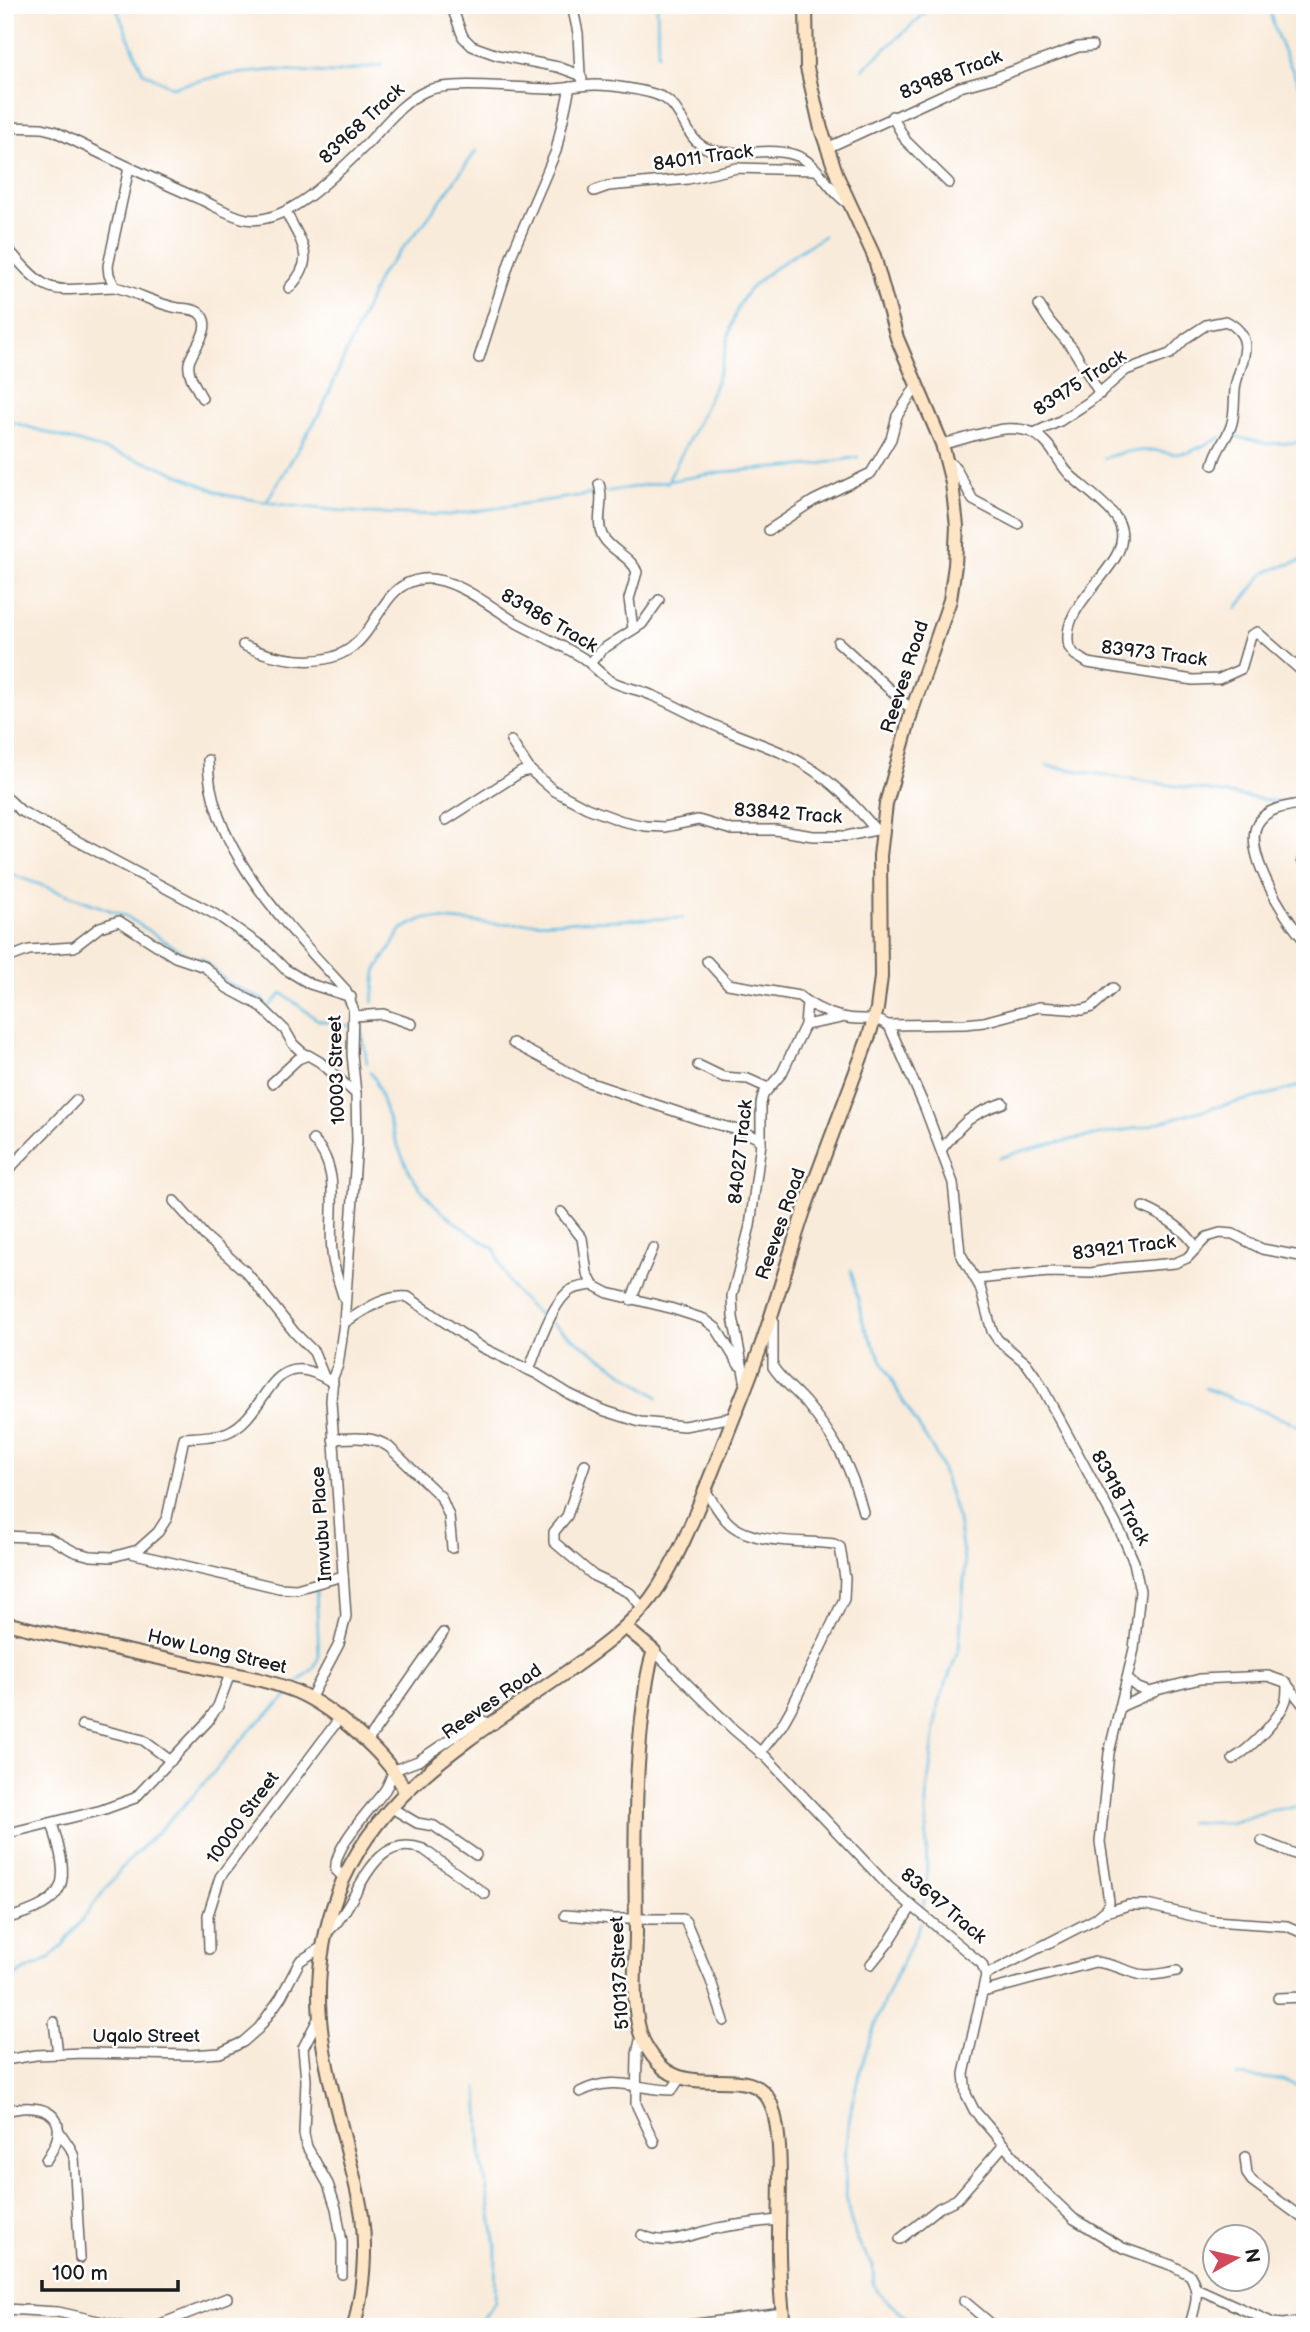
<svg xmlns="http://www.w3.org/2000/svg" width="1310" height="2332" font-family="'Balsamiq Sans',sans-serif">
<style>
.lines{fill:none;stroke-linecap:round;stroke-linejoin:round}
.stream{stroke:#65bee3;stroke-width:2.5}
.street-casing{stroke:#69645e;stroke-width:12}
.secondary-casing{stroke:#69645e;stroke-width:16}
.street{stroke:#fff;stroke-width:9}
.secondary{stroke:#fde5c5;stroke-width:12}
.labels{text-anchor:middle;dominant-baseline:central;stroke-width:5;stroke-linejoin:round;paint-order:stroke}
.street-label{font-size:19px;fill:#1c1c1c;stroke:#fff}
</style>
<rect width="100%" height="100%" fill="#fff"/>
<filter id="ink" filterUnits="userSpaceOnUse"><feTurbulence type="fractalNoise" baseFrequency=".0143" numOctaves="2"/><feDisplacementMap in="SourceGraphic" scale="14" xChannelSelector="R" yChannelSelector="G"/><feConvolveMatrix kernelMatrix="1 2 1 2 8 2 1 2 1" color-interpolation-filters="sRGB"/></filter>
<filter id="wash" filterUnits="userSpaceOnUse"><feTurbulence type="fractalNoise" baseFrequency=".00686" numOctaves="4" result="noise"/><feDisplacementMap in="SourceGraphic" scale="28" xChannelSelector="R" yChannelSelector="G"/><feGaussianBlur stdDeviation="1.57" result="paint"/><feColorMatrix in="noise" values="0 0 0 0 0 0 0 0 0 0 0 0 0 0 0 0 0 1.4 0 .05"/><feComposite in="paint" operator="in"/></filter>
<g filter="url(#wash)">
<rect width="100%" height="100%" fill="#f9ebda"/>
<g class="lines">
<g class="stream">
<polyline points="115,5 143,72 172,87 225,75 275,70 333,73 382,65"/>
<polyline points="657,5 658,54"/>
<path d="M1269,5C1273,37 1294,69 1305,100"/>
<polyline points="863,69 934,5"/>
<polyline points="5,420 159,466 225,495 284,505 362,513 449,515 598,493"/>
<polyline points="1228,435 1268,444 1305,442"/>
<polyline points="1104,458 1124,452 1153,450 1174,454 1190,452 1222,437"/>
<path d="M667,483C684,447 705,413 718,376C728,349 729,317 746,294C761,274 803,249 824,236"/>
<polyline points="605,492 722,472 814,465 858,457"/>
<polyline points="267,501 321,411 380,275 425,222 476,151"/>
<polyline points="1236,609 1265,572 1305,559"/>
<polyline points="1047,766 1286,803"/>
<polyline points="5,872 126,916 193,959 201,958 229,984 263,1000 268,1008 282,993 318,1020 350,1026"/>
<polyline points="373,1002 376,971 402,929 425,918 496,924 683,918"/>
<polyline points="361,1025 367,1063"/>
<path d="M370,1072L375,1079C385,1106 392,1135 404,1160C421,1201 459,1227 495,1249C504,1280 519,1301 546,1319"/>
<path d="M1000,1158C1045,1142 1091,1137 1137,1128C1159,1124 1179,1116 1200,1111C1235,1102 1270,1096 1305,1084"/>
<polyline points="851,1270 864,1326 900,1396 938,1458 958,1520 965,1567 959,1649 938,1704 926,1800 927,1882 923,1906"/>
<polyline points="551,1323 658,1397"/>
<polyline points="1205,1388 1305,1428"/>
<polyline points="298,1682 313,1669 319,1656 316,1587"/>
<polyline points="1188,1822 1231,1823 1271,1810 1305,1806"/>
<polyline points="5,1980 49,1959 62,1946 120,1870 192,1797 254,1726 288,1696"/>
<polyline points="1237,2076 1283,2080 1305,2089"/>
<polyline points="477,2327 495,2302 496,2246 481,2154 478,2087"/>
<path d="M920,2327C912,2323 885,2300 879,2293C873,2286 873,2274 873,2265C823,2204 850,2093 875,2025C887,1990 906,1956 921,1922"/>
</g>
</g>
</g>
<g filter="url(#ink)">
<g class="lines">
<defs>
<g id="street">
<polyline points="451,5 463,37 472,46 497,55 558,67 580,75"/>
<polyline points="572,5 578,33 580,74 582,79"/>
<polyline points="892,116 906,141 949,183"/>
<path d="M5,127L42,128L54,131C103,155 152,179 202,200C215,206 231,216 246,219C287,226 336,174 364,147C383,128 401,102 426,91C452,80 521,89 553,89C567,88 581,85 595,85C611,85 647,90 662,97C684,108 684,138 706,148C735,160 771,144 800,157C821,167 829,192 849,204"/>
<polyline points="827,148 960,87 994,78 1078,47 1092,46"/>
<path d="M129,168L108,266L109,275L115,287C136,292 156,304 178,308C186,309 197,308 202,316C212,331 192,349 189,363C187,375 197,388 202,398"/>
<polyline points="594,191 608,186 688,179 737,168 816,170"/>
<path d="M286,212C301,243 318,258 289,288"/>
<path d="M8,249C52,301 52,289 115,287"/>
<polyline points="1039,305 1050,322 1073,349 1100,394"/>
<polyline points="479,358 512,254 556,151 570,87"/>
<path d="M1034,433L1060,421L1089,402L1126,370L1170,354L1186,338L1206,325L1226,321C1257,337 1242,359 1236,383C1233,397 1236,412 1231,426C1226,441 1217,447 1213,465"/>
<path d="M942,444C972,439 1019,414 1044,441C1055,451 1060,465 1070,475C1083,487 1109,506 1117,519C1143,563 1057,597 1069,647L1075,655L1088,663L1193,680L1219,679L1241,669L1251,635L1257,632L1305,674"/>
<polyline points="946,460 955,467 973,500 1018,524"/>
<path d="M599,484C605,502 595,519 602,535C610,551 631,556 637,572L629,599L633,629"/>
<polyline points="769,530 813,501 871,473 891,439 897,416 917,385"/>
<polyline points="838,642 912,710"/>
<path d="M243,645C261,654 278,658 298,660C385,667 366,585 423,579C454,576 491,607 517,623C539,635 562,645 583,658C593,665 601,675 611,681C624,688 638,689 651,695C676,705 698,719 723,729C752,742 783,750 810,768C835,784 856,806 875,829"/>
<polyline points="590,663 603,649 642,624 659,600"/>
<polyline points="511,741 530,770 553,790 587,808 622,821 645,826 664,827 698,820 732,830 775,830 813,836 847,836 881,829"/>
<path d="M208,760C209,849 289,927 345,989L353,1008L352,1054L356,1094L357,1142L344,1323L338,1365L333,1377L331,1401L346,1616L339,1644L310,1699"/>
<polyline points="5,796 21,811 220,917 264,948 285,969 310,984 351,997"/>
<path d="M1305,803C1290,806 1270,807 1260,820C1238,846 1286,920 1305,941"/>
<polyline points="446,820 521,772 530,770"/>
<polyline points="1302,860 1305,861"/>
<polyline points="5,959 29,950 74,947 100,927 119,921 175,957 205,967 227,988 259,1005 285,1030 293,1044 305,1055"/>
<polyline points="707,961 728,984 799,996 807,1002"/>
<polyline points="354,1016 383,1014 412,1024"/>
<polyline points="805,1025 841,1018"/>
<polyline points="888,1025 965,1024 984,1022 1039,1007 1082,1010 1092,1007 1113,988"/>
<polyline points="513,1043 585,1081 701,1120 745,1132 757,1138 761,1143"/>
<polyline points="698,1065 723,1077 748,1079 768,1088"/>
<polyline points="272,1083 298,1059 308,1055 320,1062 356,1094"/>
<path d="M313,1140C343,1169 328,1215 332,1252C333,1267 339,1282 343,1296"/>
<path d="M941,1150C962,1123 970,1114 1003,1103"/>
<polyline points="5,1173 76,1100"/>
<polyline points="174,1201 205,1236 247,1273 295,1333 314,1352 324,1377"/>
<path d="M1143,1207C1161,1215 1185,1229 1196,1247"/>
<polyline points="561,1212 582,1238 587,1273 593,1285 608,1293 670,1308 704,1319 716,1328 739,1365"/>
<polyline points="976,1279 1049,1272 1091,1273 1119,1268 1175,1263 1187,1258 1207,1237 1220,1233 1233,1234 1262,1249 1305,1257"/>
<polyline points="631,1300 653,1248"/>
<path d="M773,1319V1367C782,1381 796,1391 806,1403C835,1438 852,1468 863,1512"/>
<path d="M344,1323C363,1311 385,1294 408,1297L481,1347L537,1374L569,1394L602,1410L640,1422L684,1426L734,1417"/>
<path d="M529,1370C537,1350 552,1301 571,1290C577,1287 586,1286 593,1285"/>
<path d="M746,1385L733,1317L732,1296L750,1226L761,1143V1104L763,1095L782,1073L805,1025L807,1002C820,1010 833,1016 848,1018C863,1021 879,1015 890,1028L925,1108L953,1183L960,1253L980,1287L992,1331L998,1340L1026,1363L1038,1380L1123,1537L1134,1562L1140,1591L1134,1649L1109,1753L1100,1842L1109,1901L1108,1908L1095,1919L986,1975"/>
<path d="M333,1439C354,1438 372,1435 389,1447L441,1497L449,1516L452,1548"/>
<polyline points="585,1464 567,1516 554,1532 554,1542 594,1576 630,1593 643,1608"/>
<path d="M704,1489C712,1499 718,1512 727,1521C749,1545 804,1540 834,1544L840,1547L845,1578L844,1599L791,1709L782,1725L760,1753"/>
<path d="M5,1536L49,1538L75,1552L91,1556L112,1557L138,1550L158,1532L167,1518L184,1438C197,1437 216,1437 228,1432C270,1414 268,1340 333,1383"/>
<polyline points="131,1553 279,1588 296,1589 343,1576"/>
<path d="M654,1651L733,1729L766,1757L889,1887L982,1964L986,1975L964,2074L966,2094L974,2110L1037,2184L1074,2219L1123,2248L1171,2265L1190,2275C1201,2293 1195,2308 1189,2327"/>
<polyline points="1127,1679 1138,1688 1149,1692 1200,1679 1268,1676 1285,1682 1305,1707"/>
<polyline points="1120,1707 1154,1692"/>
<polyline points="82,1725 143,1740 171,1761"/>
<polyline points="367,1742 443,1633"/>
<path d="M1233,1759C1250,1749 1279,1720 1286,1700C1287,1695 1287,1689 1287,1683"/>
<polyline points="390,1807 417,1823 434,1826 476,1855"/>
<polyline points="5,1818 9,1834"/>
<polyline points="5,1834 102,1810 135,1798 208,1721 218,1706 230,1674"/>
<polyline points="1262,1841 1305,1858"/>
<path d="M344,1878L336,1870C332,1848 372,1808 385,1790C389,1784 391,1777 394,1770L418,1761L476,1722L483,1721L494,1724"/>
<polyline points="1106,1912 1129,1905 1147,1905 1214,1921 1287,1926 1305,1934"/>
<polyline points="565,1915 613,1919 683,1919 686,1922 711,1981 724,2021"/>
<path d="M5,1919C71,1901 70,1883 52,1823"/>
<path d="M326,1933C360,1908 367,1830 423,1849L485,1894"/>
<polyline points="209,1949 208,1915 220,1877 339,1719"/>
<polyline points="871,1964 889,1942 912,1906"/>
<path d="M983,1992L1095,1962C1111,1963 1123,1970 1138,1974C1151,1977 1164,1973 1177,1971"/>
<polyline points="1278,1998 1305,1997"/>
<polyline points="318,2019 303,2048 306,2080 304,2134 307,2147 328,2184 336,2208 342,2242 342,2274"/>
<polyline points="54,2022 58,2054"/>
<polyline points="641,2036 637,2054 636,2104 654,2142"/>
<polyline points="5,2060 36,2055 84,2053 191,2055 220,2053 243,2042 259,2028 281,1997 300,1961 322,1947"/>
<path d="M580,2092C614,2074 638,2090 672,2090L680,2078"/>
<path d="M5,2112C23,2104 62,2105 58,2134C57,2144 51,2152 46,2160"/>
<polyline points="59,2131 71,2149 74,2157 80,2258"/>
<polyline points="1245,2157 1247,2174 1252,2181 1305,2220"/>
<path d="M642,2235C666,2248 694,2233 718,2228C738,2224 758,2222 779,2220"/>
<polyline points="900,2239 939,2208 957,2199 1004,2145"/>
<polyline points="1196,2288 1273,2323 1283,2324 1305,2321"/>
<polyline points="964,2301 995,2327"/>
<polyline points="5,2309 58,2312 125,2327"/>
<polyline points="153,2327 227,2298"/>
<polyline points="673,2327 783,2313"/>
</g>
<g id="secondary">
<path d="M5,1623C64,1637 124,1651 183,1663C220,1672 262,1677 297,1692C331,1707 392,1757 405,1792"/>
<path d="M625,1627L654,1651C646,1673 645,1697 642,1719C634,1790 635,1860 636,1931C636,1964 631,2001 640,2032C643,2044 651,2055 659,2064C693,2100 753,2060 771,2104C784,2137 779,2201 779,2237C778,2267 781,2297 784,2327"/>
<path d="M354,2327C363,2290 367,2254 362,2216C359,2196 354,2177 349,2158C326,2063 301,1993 337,1895C376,1789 480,1733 568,1671C598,1650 629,1628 651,1598C682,1556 701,1498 721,1450C734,1415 749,1381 761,1346C777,1301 789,1255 804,1211C825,1152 848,1094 869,1036L877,1009L881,977L880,856L886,804L912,710L950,600L955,565L957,526L952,483L942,444L897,338L874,256L838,178L821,129L807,68L806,5"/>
</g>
</defs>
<use href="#street" class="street-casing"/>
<use href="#secondary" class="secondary-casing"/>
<use href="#street" class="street"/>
<use href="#secondary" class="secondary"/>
</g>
</g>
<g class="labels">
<g class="street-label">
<text transform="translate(951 75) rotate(-21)">83988 Track</text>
<text transform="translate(362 124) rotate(-43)">83968 Track</text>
<text transform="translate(703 158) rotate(-8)">84011 Track</text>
<text transform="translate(1080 383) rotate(-33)">83975 Track</text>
<text transform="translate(549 621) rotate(30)">83986 Track</text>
<text transform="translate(1154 654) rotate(7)">83973 Track</text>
<text transform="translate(905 677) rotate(-72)">Reeves Road</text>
<text transform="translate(788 814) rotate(4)">83842 Track</text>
<text transform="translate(337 1070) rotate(-92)">10003 Street</text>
<text transform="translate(741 1152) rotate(-84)">84027 Track</text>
<text transform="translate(781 1224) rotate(-71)">Reeves Road</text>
<text transform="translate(1124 1248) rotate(-7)">83921 Track</text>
<text transform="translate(1120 1498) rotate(62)">83918 Track</text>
<text transform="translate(322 1524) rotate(-94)">Imvubu Place</text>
<text transform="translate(217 1652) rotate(13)">How Long Street</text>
<text transform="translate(492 1702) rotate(-35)">Reeves Road</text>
<text transform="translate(243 1818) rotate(-54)">10000 Street</text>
<text transform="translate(943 1906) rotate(40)">83697 Track</text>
<text transform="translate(620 1973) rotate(-93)">510137 Street</text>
<text x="146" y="2036">Uqalo Street</text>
</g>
</g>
<rect width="1310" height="2332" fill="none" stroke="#fff" stroke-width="28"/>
<g transform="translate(1236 2258) rotate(82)"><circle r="33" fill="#ffffff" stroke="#a4a4a4" stroke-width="2"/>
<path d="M0-5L12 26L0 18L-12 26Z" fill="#d1495b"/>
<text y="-10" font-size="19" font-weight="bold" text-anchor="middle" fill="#1c1c1c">N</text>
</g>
<path d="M42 2280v10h136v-10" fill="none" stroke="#1c1c1c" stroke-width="3.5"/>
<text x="52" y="2280" font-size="21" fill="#1c1c1c" stroke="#ffffff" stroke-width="5" paint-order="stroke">100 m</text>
</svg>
